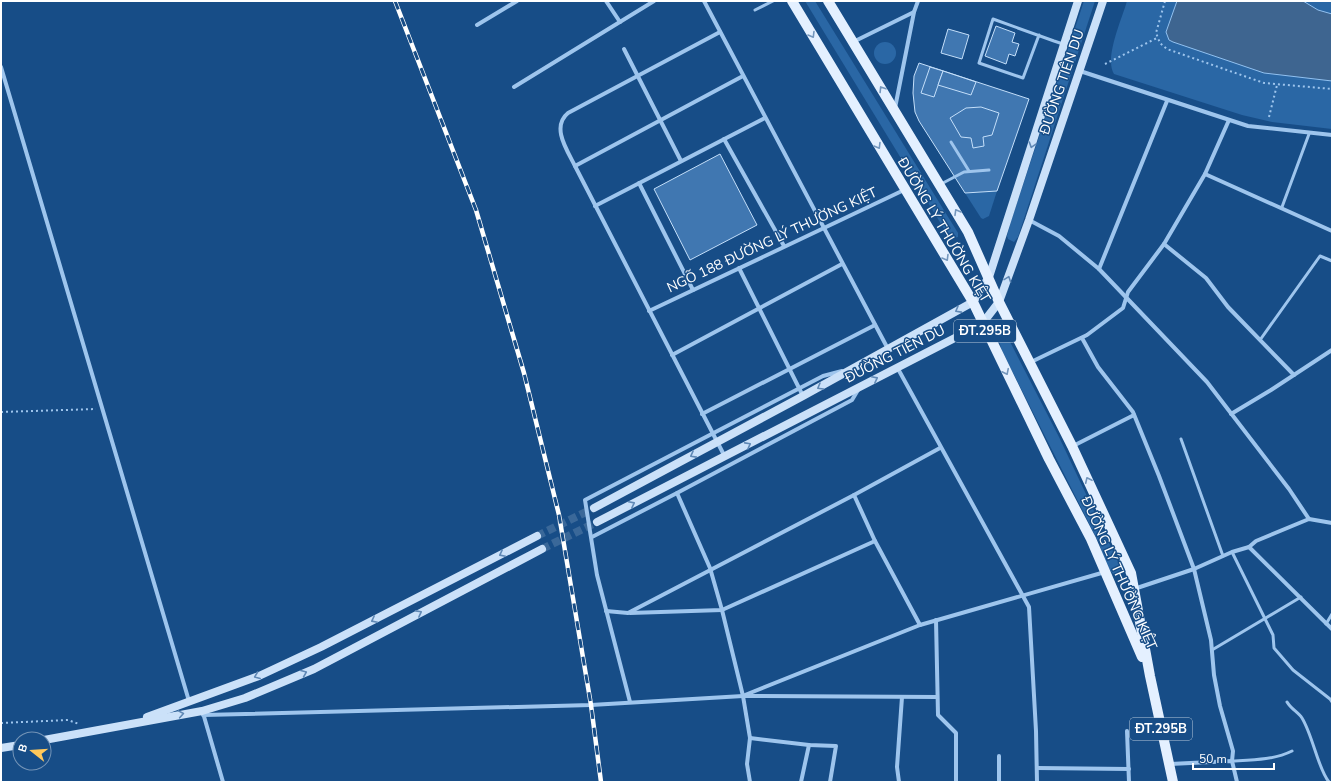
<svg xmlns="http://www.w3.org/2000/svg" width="1333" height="783" font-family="'Nunito Sans',sans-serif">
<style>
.green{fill:#2a67a5}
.water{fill:#3e6590;stroke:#91c1f0}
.building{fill:#4077b1;stroke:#c4dffa}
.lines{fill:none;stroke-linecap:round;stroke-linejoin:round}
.secondary-tunnel{stroke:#3a6899;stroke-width:8;stroke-dasharray:8 4;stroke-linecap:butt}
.path{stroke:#9ec5ed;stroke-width:2;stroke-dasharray:2 3;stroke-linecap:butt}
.service{stroke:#9ec5ed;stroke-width:3}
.minor{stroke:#9ec5ed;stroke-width:4}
.secondary{stroke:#cbe1f9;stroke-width:8}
.primary{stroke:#e4f0ff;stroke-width:10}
.rail-casing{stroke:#fff;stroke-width:4.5}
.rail{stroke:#174d87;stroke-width:3;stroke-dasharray:9;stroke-linecap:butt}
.oneway{stroke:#7396bd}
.oneway2{stroke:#5f88b5}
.labels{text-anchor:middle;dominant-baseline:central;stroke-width:3;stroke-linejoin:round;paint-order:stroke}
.shield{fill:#174d87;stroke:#b9cadb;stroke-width:1}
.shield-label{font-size:13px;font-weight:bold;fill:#fff}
.street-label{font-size:14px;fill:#fff;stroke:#174d87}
</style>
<rect width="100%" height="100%" fill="#174d87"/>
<g class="green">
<polygon points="805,1 815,1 958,233 958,237 951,239 949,237"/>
<polygon points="1084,1 1095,1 1018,237 1014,242 1008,239 1007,236 1011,221"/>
<path d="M1127,1H1332V129L1272,122L1242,115L1114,74C1104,58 1122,19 1127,1Z"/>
<circle cx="885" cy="53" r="11"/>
<polygon points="997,191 989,216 983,219 981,218 965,193"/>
<path d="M999,331L1006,334L1059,437L1120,566V572L1118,576C1106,573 1103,553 1099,543L1002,351L997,334Z"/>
</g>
<polygon class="water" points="1177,1 1303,1 1318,10 1332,14 1332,81 1264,73 1173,42 1169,40 1166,32"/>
<g class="building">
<polygon points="996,26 1015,33 1012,42 1019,44 1015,56 1009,54 1006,64 985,56"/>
<polygon points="948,29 969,35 962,59 941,53"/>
<polygon points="919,63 1029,99 997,191 965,193 919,121 915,112 913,93 914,76"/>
<polygon points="930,67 943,71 934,97 921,93"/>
<polygon points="943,71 976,82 971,95 938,85"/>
<polygon points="981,107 999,113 992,135 983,137 984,146 973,148 971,138 961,137 950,118 966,108"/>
<polygon points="720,154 757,225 690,260 654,189"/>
</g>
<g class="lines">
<g class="secondary-tunnel">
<polyline points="537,536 594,508"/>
<polyline points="542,549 597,522"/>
</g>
<g class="path">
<polyline points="1165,1 1156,33 1160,43 1167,49 1264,83 1332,89"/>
<polyline points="1331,1 1332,1"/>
<polyline points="1105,64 1157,38"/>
<polyline points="1269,117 1277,85"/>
<polyline points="1,412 96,409"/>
<polyline points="1,723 68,720 79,724"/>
</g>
<g class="service">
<polyline points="755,10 773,1"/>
<polyline points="1039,35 1023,78 979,63 993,19 1054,41 1063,44"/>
<polyline points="951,142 969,171"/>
<polyline points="941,184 964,172 989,170"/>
<polyline points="1282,207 1309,134"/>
<polyline points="1260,340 1320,256 1332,261"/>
<polyline points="1181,439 1223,556"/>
<polyline points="1232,552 1273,635 1274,648 1293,670 1330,699 1332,702"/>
<polyline points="1326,624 1332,614"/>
<polyline points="1212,650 1301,597"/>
<path d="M1287,702C1291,709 1298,712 1302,718C1313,736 1318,769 1329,782"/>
<path d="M1232,761C1252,760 1274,760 1292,751"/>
</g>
<g class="minor">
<polyline points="606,1 620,22"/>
<polyline points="704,1 888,349"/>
<polyline points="477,25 517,1"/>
<path d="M720,32L568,113C551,127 567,150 575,166L725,457"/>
<polyline points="853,42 914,12"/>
<polyline points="624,49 681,161"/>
<polyline points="1,67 189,701"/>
<polyline points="1080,71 1248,126 1332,135"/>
<polyline points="514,87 654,1"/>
<polyline points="895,108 914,12 918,1"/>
<polyline points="724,139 784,246"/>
<polyline points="575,166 743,76"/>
<polyline points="1205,174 1332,231"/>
<polyline points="639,183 693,290"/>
<polyline points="595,206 765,118"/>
<polyline points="1029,220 1059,236 1099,269 1207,382 1289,489 1309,519"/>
<polyline points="1164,244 1206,278 1228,307 1294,375"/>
<polyline points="739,268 803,396"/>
<polyline points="1099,269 1167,101"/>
<polyline points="649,311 904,190"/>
<polyline points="1082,338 1098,367 1133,412 1159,476 1194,569 1211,640 1214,675 1220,706 1233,751 1232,761"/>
<polyline points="672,355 842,264"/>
<polyline points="1031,362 1087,335 1123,308 1128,292 1164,244 1205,174 1229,120"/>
<polyline points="897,367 1029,607 1036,731 1037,782"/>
<polyline points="702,414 875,325"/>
<polyline points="1231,414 1271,390 1332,350"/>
<polyline points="1073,446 1134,415"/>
<polyline points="677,493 710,568 722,610 743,696 750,738 747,764 750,782"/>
<polyline points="592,537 677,493 852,400 858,390"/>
<polyline points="1249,547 1332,629"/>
<polyline points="1134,589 1194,569 1232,552 1249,547 1256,541 1309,519 1332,523"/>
<polyline points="606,611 628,613 854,495"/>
<polyline points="630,613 722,610 875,541"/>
<polyline points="936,620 938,715 956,733 956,782"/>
<polyline points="920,625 875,541 854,495 940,448"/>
<polyline points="745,695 920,625 1105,572"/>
<polyline points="630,702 597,575 585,500 823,376 842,371"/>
<polyline points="203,713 223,782"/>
<polyline points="203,715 591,705 743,696 937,697"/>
<polyline points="1127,731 1129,782"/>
<polyline points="750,738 809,745 836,746 830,782"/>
<polyline points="1170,764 1232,761 1237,782"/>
<polyline points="1037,768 1129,769"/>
<polyline points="801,782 809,745"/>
<polyline points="899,782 897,767 902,697"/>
<polyline points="999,782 999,756"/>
</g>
<g class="secondary">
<polyline points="594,508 803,396 973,302 989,277 1078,1"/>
<polyline points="597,522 982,324 999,302 1029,220 1103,1"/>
<polyline points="147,717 259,676 321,647 537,536"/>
<polyline points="44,740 202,711 245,698 314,669 542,549"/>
<polyline points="1,748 20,745"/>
</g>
<g class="primary">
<polyline points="792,1 973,302 1049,459 1091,539 1142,657"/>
<polyline points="828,1 968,232 999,302 1072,446 1131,573 1150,676 1173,782"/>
</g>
<defs>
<polyline id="rail" points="395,1 476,210 524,373 559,515 591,705 601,782"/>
</defs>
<use href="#rail" class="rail-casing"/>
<use href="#rail" class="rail"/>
</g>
<defs><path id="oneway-chevron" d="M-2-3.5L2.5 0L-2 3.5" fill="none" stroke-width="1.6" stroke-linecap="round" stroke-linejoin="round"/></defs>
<g class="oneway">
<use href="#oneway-chevron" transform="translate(812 35) rotate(59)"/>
<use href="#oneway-chevron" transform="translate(882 89) rotate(-122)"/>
<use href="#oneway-chevron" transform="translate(878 146) rotate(59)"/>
<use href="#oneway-chevron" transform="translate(957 212) rotate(-120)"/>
<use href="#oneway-chevron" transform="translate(946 258) rotate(59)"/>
<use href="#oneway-chevron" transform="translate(1006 372) rotate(64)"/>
<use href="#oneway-chevron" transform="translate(1088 480) rotate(-115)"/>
</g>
<g class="oneway2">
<use href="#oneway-chevron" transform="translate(1032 145) rotate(108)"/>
<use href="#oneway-chevron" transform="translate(1008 279) rotate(-70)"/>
<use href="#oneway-chevron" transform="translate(958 310) rotate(151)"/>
<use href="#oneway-chevron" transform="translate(875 379) rotate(-27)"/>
<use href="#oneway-chevron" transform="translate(820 387) rotate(150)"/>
<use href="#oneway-chevron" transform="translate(748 445) rotate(-28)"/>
<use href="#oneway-chevron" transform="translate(693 455) rotate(152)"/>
<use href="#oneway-chevron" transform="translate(632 504) rotate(-27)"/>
<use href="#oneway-chevron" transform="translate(502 554) rotate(153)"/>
<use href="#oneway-chevron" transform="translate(419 613) rotate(-28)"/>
<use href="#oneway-chevron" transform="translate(374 620) rotate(153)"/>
<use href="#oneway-chevron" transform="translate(304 673) rotate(-23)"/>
<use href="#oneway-chevron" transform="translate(257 676) rotate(159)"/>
<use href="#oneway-chevron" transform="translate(181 714) rotate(-10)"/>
</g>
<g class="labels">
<g class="shield">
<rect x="954" y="320" width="62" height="22" rx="3"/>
<rect x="1130" y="718" width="62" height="22" rx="3"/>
</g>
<g class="shield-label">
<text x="985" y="331">ĐT.295B</text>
<text x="1161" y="729">ĐT.295B</text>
</g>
<g class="street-label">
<text transform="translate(1062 82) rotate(-71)">ĐƯỜNG TIÊN DU</text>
<text transform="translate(944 230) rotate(59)">ĐƯỜNG LÝ THƯỜNG KIỆT</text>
<text transform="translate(772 240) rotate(-25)">NGÕ 188 ĐƯỜNG LÝ THƯỜNG KIỆT</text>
<text transform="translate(895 354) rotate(-27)">ĐƯỜNG TIÊN DU</text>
<text transform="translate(1119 573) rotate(66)">ĐƯỜNG LÝ THƯỜNG KIỆT</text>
</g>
</g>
<rect width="1333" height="783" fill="none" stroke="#ffffff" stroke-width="4"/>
<g transform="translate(32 751) rotate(287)"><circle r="19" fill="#174d87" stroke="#7494b7"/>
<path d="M0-3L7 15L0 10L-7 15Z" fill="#ffc85a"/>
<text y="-6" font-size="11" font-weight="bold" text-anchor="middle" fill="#ffffff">B</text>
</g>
<path d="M1193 763v6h81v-6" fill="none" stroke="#ffffff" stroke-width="2"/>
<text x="1199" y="763" font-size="12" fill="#ffffff" stroke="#174d87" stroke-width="3" paint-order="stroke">50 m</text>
</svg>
